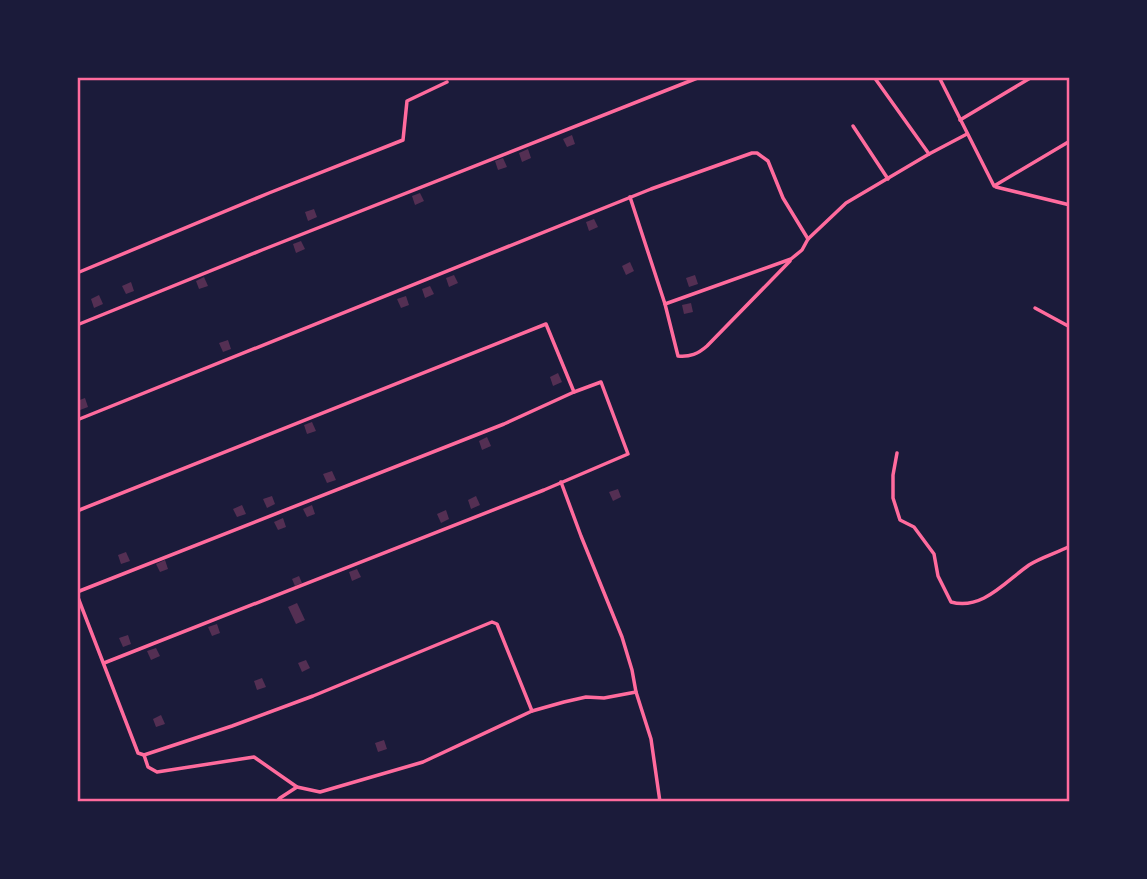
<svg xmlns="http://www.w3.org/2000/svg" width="1147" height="879" font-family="'Fira Sans',sans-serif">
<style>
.building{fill:#542f53}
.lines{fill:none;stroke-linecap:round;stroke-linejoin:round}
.service{stroke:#ff6b9d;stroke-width:3.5}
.neatline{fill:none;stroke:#ff6b9d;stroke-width:2.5}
</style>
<rect width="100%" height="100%" fill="#1b1b3a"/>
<g class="building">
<polygon points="572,135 575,144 567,147 563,139"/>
<polygon points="528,149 531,158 522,162 519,153"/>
<polygon points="503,158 507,167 498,170 495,161"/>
<polygon points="420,193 424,201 415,205 412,196"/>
<polygon points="314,209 317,217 308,221 305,212"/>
<polygon points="594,219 598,227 589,231 586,222"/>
<polygon points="301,241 305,249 296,253 293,244"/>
<polygon points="630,262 634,271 626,275 622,266"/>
<polygon points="454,275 458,283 449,287 446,278"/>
<polygon points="695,275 698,284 689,287 686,278"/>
<polygon points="204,277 208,286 199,289 196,281"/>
<polygon points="131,282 134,291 126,294 122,286"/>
<polygon points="430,286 434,294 425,298 422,289"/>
<polygon points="99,295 103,304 94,308 91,299"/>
<polygon points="406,296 409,305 401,308 397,299"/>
<polygon points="691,303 693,312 684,314 682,305"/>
<polygon points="228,340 231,349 223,352 219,343"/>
<polygon points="558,373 562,382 553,386 550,377"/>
<polygon points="85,398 88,407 80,410 77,401"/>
<polygon points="312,422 316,431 307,434 304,425"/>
<polygon points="487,437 491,446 482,450 479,441"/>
<polygon points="332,471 336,480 327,483 323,474"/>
<polygon points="618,489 621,497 613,501 609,492"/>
<polygon points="272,496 275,504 267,508 263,499"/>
<polygon points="476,496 480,505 471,509 468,500"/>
<polygon points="242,505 246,514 237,517 233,509"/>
<polygon points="312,505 315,514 307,517 303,509"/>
<polygon points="446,510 449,519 441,523 437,514"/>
<polygon points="283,518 286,527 278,530 274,522"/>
<polygon points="126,552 130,561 121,564 118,555"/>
<polygon points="165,560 168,569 160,572 156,564"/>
<polygon points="357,569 361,577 352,581 349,572"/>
<polygon points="299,576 302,583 295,586 292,579"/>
<polygon points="297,603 305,620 296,624 288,607"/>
<polygon points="217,624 220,633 212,636 208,627"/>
<polygon points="128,635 131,644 123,647 119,638"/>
<polygon points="156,648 160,656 151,660 147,651"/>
<polygon points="306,660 310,668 302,672 298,663"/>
<polygon points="262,678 266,687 257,690 254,681"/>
<polygon points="161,715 165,724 156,727 153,719"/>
<polygon points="384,740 387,749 378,752 375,743"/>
</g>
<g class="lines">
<g class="service">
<polyline points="874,77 929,154"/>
<polyline points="939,77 994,186 1070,141"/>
<polyline points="960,120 1032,77"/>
<polyline points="853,126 888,179"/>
<polyline points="996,187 1070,205"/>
<polyline points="630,197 665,304 791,259 802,250 808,239 846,203 929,154 967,134"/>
<polyline points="77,273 269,193 403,140 407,101 447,82"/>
<path d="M665,304L678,356C690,357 698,354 707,346L790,261"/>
<polyline points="1035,308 1070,327"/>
<polyline points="77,325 262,250 700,77"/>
<polyline points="77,420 651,189 752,153 757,153 768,161 783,198 808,239"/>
<path d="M897,453L893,475V498L900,520L914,527L934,554L938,576L951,602C982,611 1006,581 1029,565C1042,557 1057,553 1070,546"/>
<polyline points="561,482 581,536 622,637 632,670 636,692 651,739 660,802"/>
<polyline points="77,511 546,324 574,392"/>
<polyline points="77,592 504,424 574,392 601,382 628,454 544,490 104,663"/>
<polyline points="77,595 138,753 144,755 232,726 313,696 492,622 497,624 532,711"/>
<polyline points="1069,736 1070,736"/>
<polyline points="144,755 148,767 157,772 254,757 297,787 320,792 423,762 532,711 564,702 586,697 604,698 636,692"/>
<polyline points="276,802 280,798 297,787"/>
</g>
</g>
<rect width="1147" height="879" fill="none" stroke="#1b1b3a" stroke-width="158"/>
<rect x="79" y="79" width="989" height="721" class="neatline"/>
</svg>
